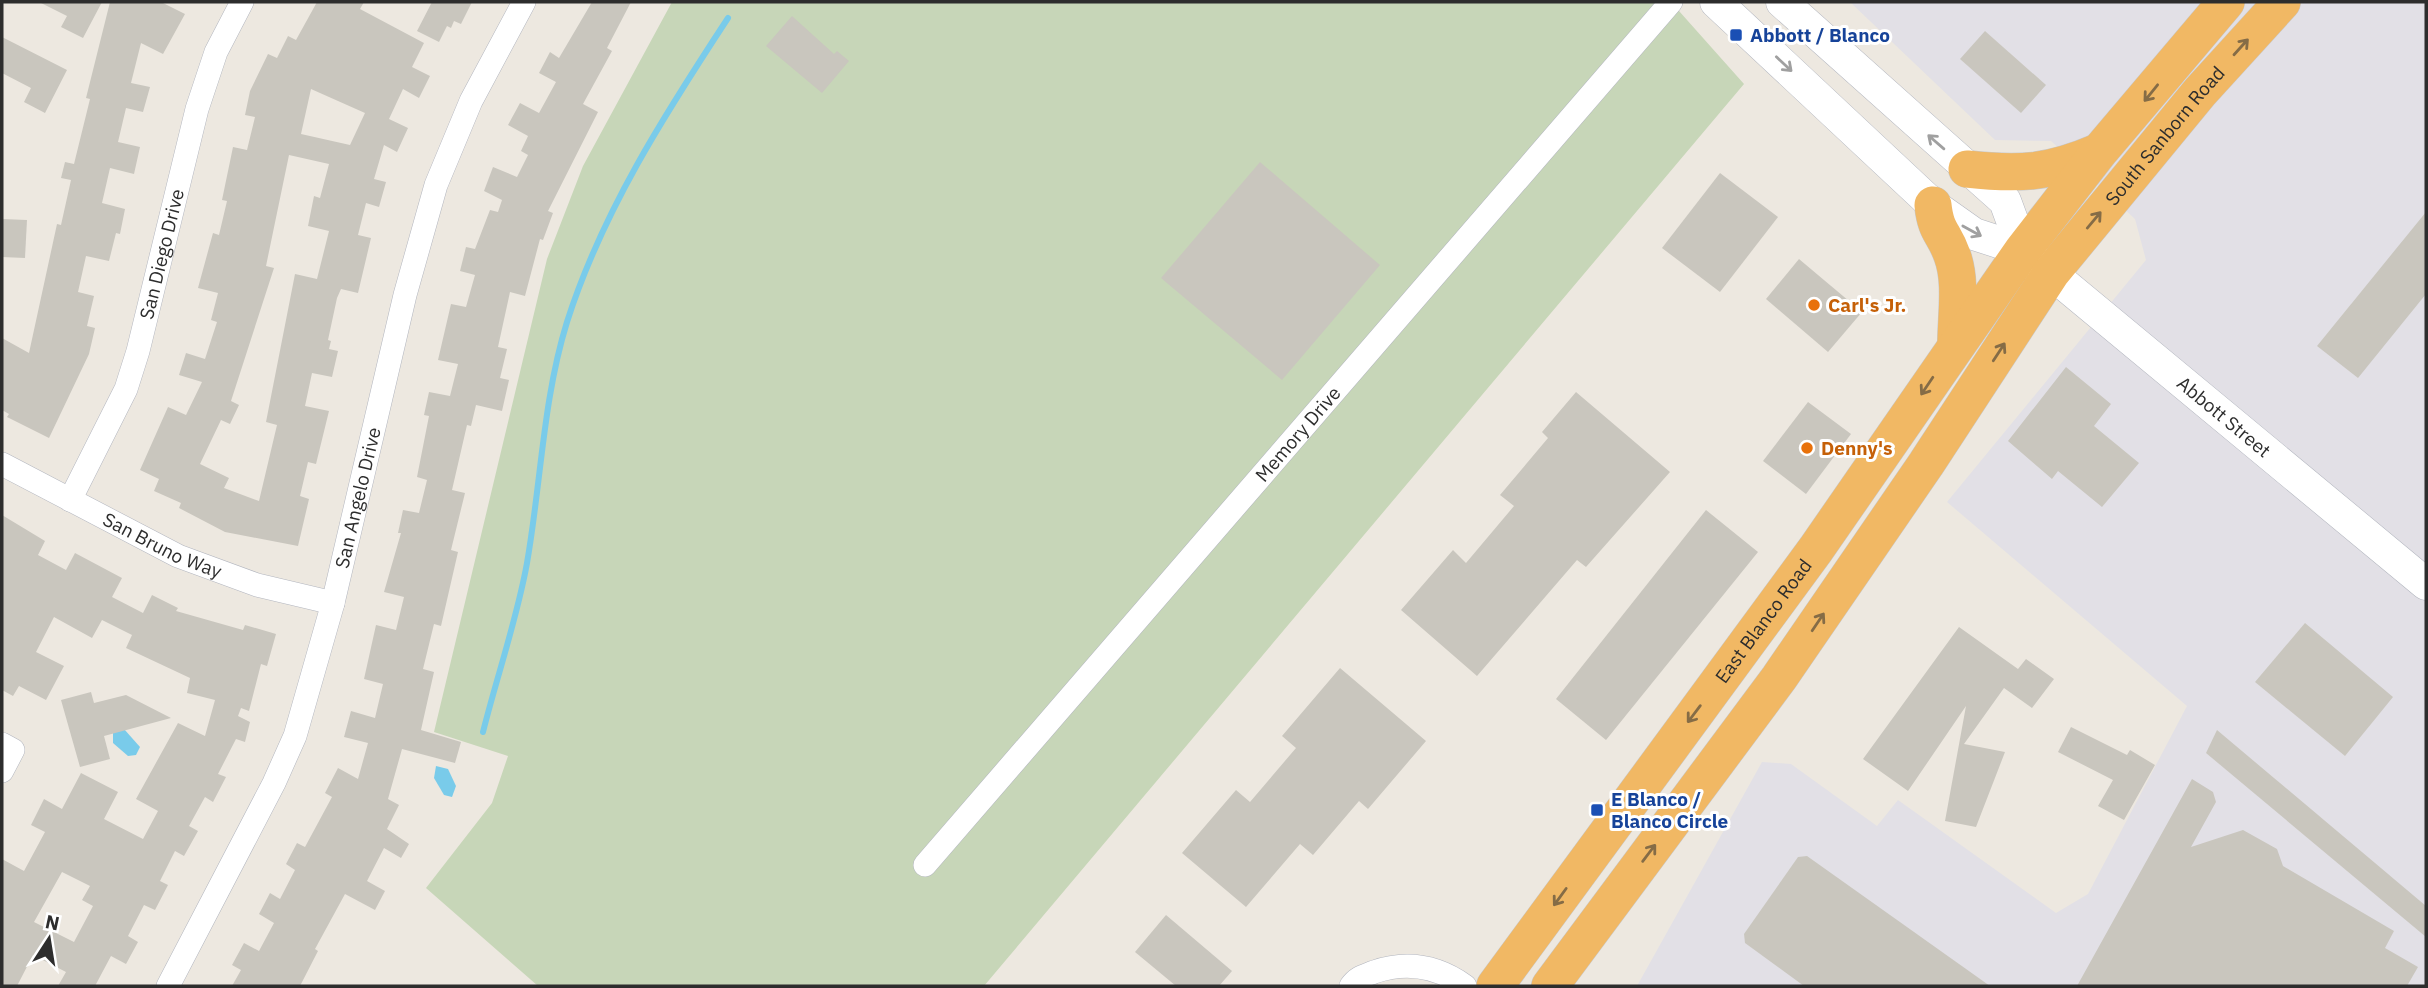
<svg xmlns="http://www.w3.org/2000/svg" width="2428" height="988" font-family="'IBM Plex Sans',sans-serif">
<style>
.industrial{fill:#e2e0e6}
.cemetery{fill:#c7d6b8}
.water{fill:#79cbea}
.lines{fill:none;stroke-linecap:round;stroke-linejoin:round}
.stream{stroke:#79cbea;stroke-width:6}
.building{fill:#c9c6be;fill-rule:evenodd}
.minor-casing{stroke:#b3b6bf;stroke-width:24}
.secondary-casing{stroke:#b3b6bf;stroke-width:33}
.trunk-casing{stroke:#c8c8c8;stroke-width:38}
.minor{stroke:#fff;stroke-width:23}
.secondary{stroke:#fff;stroke-width:32}
.trunk{stroke:#f1b864;stroke-width:37}
.oneway{stroke:#856c46}
.oneway2{stroke:#a0a0a0}
.transit-dot{fill:#1a4fb4;stroke:#fff;stroke-width:2.5}
.food-dot{fill:#e8710a;stroke:#fff;stroke-width:2.5}
.labels{text-anchor:middle;dominant-baseline:central;stroke-width:6;stroke-linejoin:round;paint-order:stroke}
.transit-label{font-size:19px;font-weight:bold;fill:#164399;stroke:#fff;text-anchor:start}
.street-label{font-size:19px;fill:#2d2d2d;stroke:#fff}
.food-label{font-size:19px;font-weight:bold;fill:#c56008;stroke:#fff;text-anchor:start}
</style>
<rect width="100%" height="100%" fill="#ede8e0"/>
<polygon class="industrial" points="1850,2 2426,2 2426,986 1637,986 1762,762 1791,764 1877,826 1898,800 2056,913 2088,894 2187,706 1947,502 2146,260 2135,219 2051,141 1995,140"/>
<polygon class="cemetery" points="672,2 1671,2 1744,84 984,986 538,986 426,888 492,803 508,756 434,732 547,259 583,166"/>
<g class="water">
<polygon points="124,729 140,747 136,755 128,756 113,743 113,731"/>
<polygon points="436,766 448,769 456,786 452,797 444,795 434,778"/>
</g>
<g class="lines">
<path class="stream" d="M483,732C497,676 517,619 527,563C541,483 543,399 567,322C602,212 665,114 728,18"/>
</g>
<g class="building">
<polygon points="39,2 102,2 83,38 61,27 67,16"/>
<polygon points="110,2 161,2 185,14 163,54 141,43 131,83 150,87 143,112 126,108 118,142 140,147 134,174 110,168 102,203 125,209 120,234 116,233 109,261 86,256 78,292 94,296 87,326 95,328 89,354 49,438 7,417 9,414 2,410 2,338 29,353 57,224 61,225 71,180 61,178 65,162 74,164 90,99 86,98"/>
<path d="M317,2H364L360,9L424,43L412,67L430,76L419,98L403,89L389,119L408,128L397,152L384,145L374,179L386,182L379,207L366,203L358,235L371,238L358,293L341,289L337,298L328,340L331,341L329,349L338,351L332,377L312,373L305,406L329,411L316,464L308,462L300,496L309,499L298,546L225,532L179,508L181,503L154,491L159,479L140,470L168,407L186,415L202,382L179,375L186,353L205,359L217,322L211,320L218,293L198,288L213,233L219,235L227,201L222,200L233,147L247,150L255,117L245,115L250,91L268,54L277,58L288,36L296,40ZM311,89L365,113L350,145L301,134ZM289,155L329,164L320,198L314,196L308,226L329,231L317,279L295,274L266,422L277,425L259,501L224,488L229,478L200,464L221,420L230,424L239,405L231,401L274,268L266,266Z"/>
<polygon points="432,2 472,2 461,24 454,21 451,28 447,26 439,42 417,31"/>
<polygon points="592,2 631,2 607,48 612,51 583,104 598,112 548,211 553,213 543,240 540,239 525,296 510,292 498,347 507,349 500,378 509,380 502,411 476,405 471,426 467,425 452,490 465,493 451,550 458,552 441,626 434,624 423,669 434,672 421,730 461,742 455,763 402,749 388,799 399,805 387,829 409,844 401,858 384,848 367,881 385,891 375,910 345,894 315,949 318,951 300,986 232,986 241,970 232,965 244,943 259,951 274,923 259,914 270,893 280,899 295,870 286,864 297,843 305,847 332,797 325,793 338,768 358,779 368,743 344,737 351,711 375,718 383,684 364,679 376,625 396,630 404,597 384,592 401,533 398,533 403,510 419,513 427,480 417,477 429,416 424,415 429,392 450,396 458,364 438,360 451,304 466,307 475,275 460,271 466,247 475,249 490,210 498,212 502,200 484,191 493,167 517,177 528,155 521,151 528,136 508,125 520,103 539,113 556,82 539,73 550,52 559,58"/>
<polygon points="792,16 834,54 837,51 849,61 822,93 766,46"/>
<polygon points="1985,31 2046,85 2021,113 1960,59"/>
<polygon points="2,37 67,70 45,113 24,102 31,88 2,73"/>
<polygon points="1260,162 1380,265 1282,380 1161,278"/>
<polygon points="1720,173 1778,217 1720,292 1662,248"/>
<polygon points="2426,212 2426,294 2358,378 2317,346"/>
<polygon points="2,219 27,220 25,258 2,257"/>
<polygon points="1799,259 1862,312 1828,352 1766,299"/>
<polygon points="2066,367 2111,404 2094,426 2139,463 2102,507 2058,471 2052,479 2008,441"/>
<polygon points="1576,392 1670,472 1586,567 1577,560 1477,676 1401,610 1453,550 1466,563 1514,506 1500,495 1548,438 1542,432"/>
<polygon points="1808,402 1851,434 1806,494 1763,461"/>
<polygon points="1706,510 1758,552 1606,740 1556,699"/>
<path d="M2,515L45,541L38,555L66,570L75,553L122,578L112,597L143,613L152,595L178,608L176,611L243,630L245,625L276,634L267,666L261,664L249,711L241,708L238,716L250,722L245,742L236,739L218,774L226,777L213,802L205,797L189,826L198,831L184,856L175,851L160,881L168,885L155,910L144,905L128,936L138,942L126,964L111,956L95,986H58L66,972L33,955L17,986H2V859L24,871L45,832L31,825L44,799L62,809L81,773L118,792L104,819L143,839L158,811L136,799L178,723L205,736L215,700L187,693L190,678L126,648L132,635L102,620L92,638L54,617L36,652L64,666L46,700L19,686L13,696L2,690ZM62,872L90,886L82,900L93,906L74,942L34,922Z"/>
<polygon points="2305,623 2393,697 2345,756 2255,682"/>
<polygon points="1959,627 2018,669 2026,659 2054,679 2032,708 2004,688 1964,744 2005,752 1976,827 1945,821 1966,706 1908,791 1863,759"/>
<polygon points="1340,668 1426,741 1368,809 1359,801 1313,855 1300,844 1246,907 1182,853 1236,790 1250,802 1296,748 1282,736"/>
<polygon points="91,692 94,703 126,695 171,718 104,736 110,759 80,767 61,700"/>
<polygon points="2071,727 2127,755 2130,750 2155,765 2124,820 2098,806 2113,780 2058,752"/>
<polygon points="2217,730 2426,906 2426,937 2206,753"/>
<polygon points="2192,779 2213,792 2216,802 2191,847 2243,830 2277,849 2283,866 2394,931 2385,948 2418,967 2407,986 2077,986"/>
<polygon points="1807,856 1990,986 1804,986 1745,943 1744,934 1798,857"/>
<polygon points="1166,915 1232,971 1219,986 1176,986 1135,952"/>
</g>
<g class="lines">
<defs>
<g id="minor">
<path id="s1" d="M2,464L178,556L257,585L333,603"/>
<path id="s2" d="M70,500L126,389L138,351L197,109L216,52L242,2"/>
<polyline points="2,744 13,750 2,771"/>
<path id="s3" d="M925,865L1671,2"/>
<path id="s4" d="M168,986L274,783L295,736L333,603L405,295L436,185L471,101L524,2"/>
<path d="M1351,986C1357,977 1364,976 1374,972C1406,961 1437,966 1465,986"/>
</g>
<g id="secondary">
<path id="s5" d="M1716,2L1933,205L1974,234L2023,250L2426,584"/>
<polyline points="1782,2 2005,201 2023,250"/>
</g>
<g id="trunk">
<path d="M1967,169C2020,175 2049,173 2098,152"/>
<path d="M1933,205C1936,233 1944,232 1952,255C1962,281 1956,316 1956,343"/>
<path id="s6" d="M1495,986L1816,549L2023,250L2099,152L2226,2"/>
<path id="s7" d="M1550,986L1779,678L1926,464L2051,273L2200,92L2282,2"/>
</g>
</defs>
<use href="#minor" class="minor-casing"/>
<use href="#secondary" class="secondary-casing"/>
<use href="#trunk" class="trunk-casing"/>
<use href="#minor" class="minor"/>
<use href="#secondary" class="secondary"/>
<use href="#trunk" class="trunk"/>
</g>
<defs><path id="oneway-shaft" d="M-6 0H5M1.5-3L5.5 0L1.5 3" fill="none" stroke-width="1.6" stroke-linecap="round" stroke-linejoin="round" transform="scale(1.75)"/></defs>
<g class="oneway">
<use href="#oneway-shaft" transform="translate(2241 47) rotate(-48)"/>
<use href="#oneway-shaft" transform="translate(2151 93) rotate(129)"/>
<use href="#oneway-shaft" transform="translate(2094 220) rotate(-50)"/>
<use href="#oneway-shaft" transform="translate(1999 352) rotate(-57)"/>
<use href="#oneway-shaft" transform="translate(1927 386) rotate(124)"/>
<use href="#oneway-shaft" transform="translate(1818 622) rotate(-56)"/>
<use href="#oneway-shaft" transform="translate(1694 714) rotate(127)"/>
<use href="#oneway-shaft" transform="translate(1649 853) rotate(-53)"/>
<use href="#oneway-shaft" transform="translate(1560 897) rotate(126)"/>
</g>
<g class="oneway2">
<use href="#oneway-shaft" transform="translate(1784 64) rotate(43)"/>
<use href="#oneway-shaft" transform="translate(1936 142) rotate(-139)"/>
<use href="#oneway-shaft" transform="translate(1972 231) rotate(29)"/>
</g>
<g class="transit-dot">
<rect x="1729" y="28" width="14" height="14" rx="3.5"/>
<rect x="1590" y="803" width="14" height="14" rx="3.5"/>
</g>
<g class="food-dot">
<circle cx="1814" cy="305" r="7"/>
<circle cx="1807" cy="448" r="7"/>
</g>
<g class="labels">
<g class="transit-label">
<text x="1750" y="35">Abbott / Blanco</text>
<text x="1611" y="799">E Blanco /<tspan x="1611" dy="22">Blanco Circle</tspan></text>
</g>
<g class="street-label">
<text stroke="none"><textPath href="#s7" startOffset="1050">South Sanborn Road</textPath></text>
<text stroke="none"><textPath href="#s2" startOffset="264">San Diego Drive</textPath></text>
<text stroke="none"><textPath href="#s5" startOffset="660">Abbott Street</textPath></text>
<text stroke="none"><textPath href="#s3" startOffset="570">Memory Drive</textPath></text>
<text stroke="none"><textPath href="#s4" startOffset="527">San Angelo Drive</textPath></text>
<text stroke="none"><textPath href="#s1" startOffset="180">San Bruno Way</textPath></text>
<text stroke="none"><textPath href="#s6" startOffset="453">East Blanco Road</textPath></text>
</g>
<g class="food-label">
<text x="1828" y="305">Carl's Jr.</text>
<text x="1821" y="448">Denny's</text>
</g>
</g>
<rect width="2428" height="988" fill="none" stroke="#2d2d2d" stroke-width="7"/>
<g transform="translate(49 939) rotate(12)" stroke="#ffffff" stroke-width="5" paint-order="stroke">
<path d="M0-5L12 26L0 18L-12 26Z" fill="#2d2d2d"/>
<text y="-10" font-size="19" font-weight="bold" text-anchor="middle" fill="#2d2d2d">N</text>
</g>
</svg>
